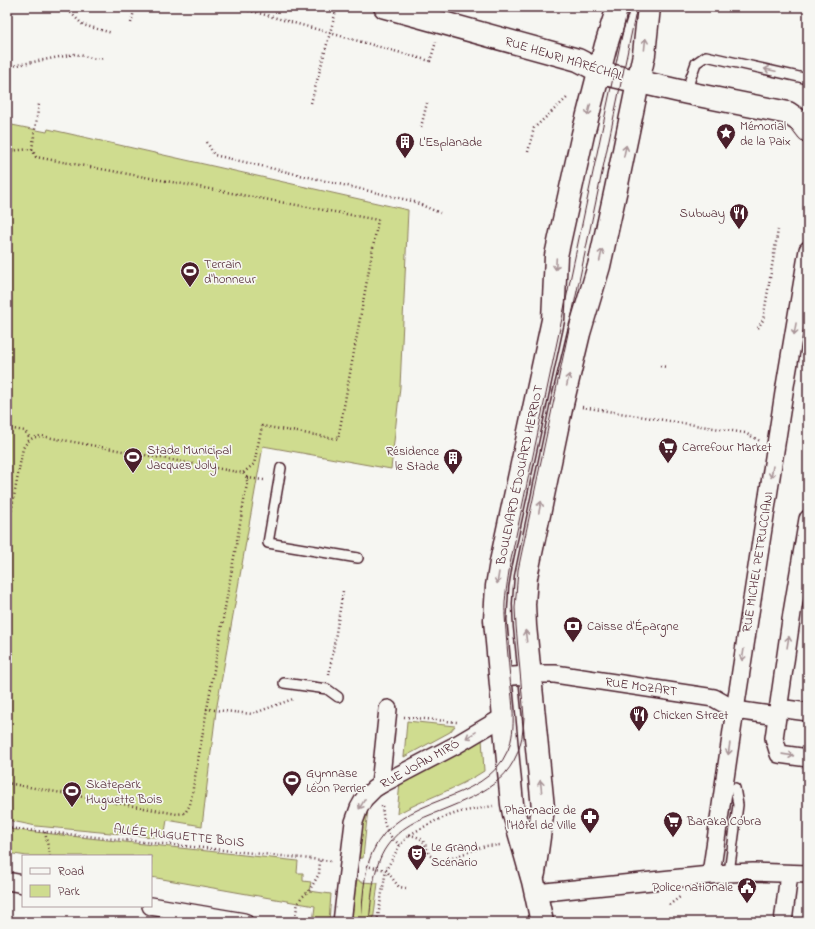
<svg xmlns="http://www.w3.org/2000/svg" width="815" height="929" font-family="'Indie Flower',sans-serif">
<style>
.green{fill:#cfdc8f;stroke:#8c7e5d}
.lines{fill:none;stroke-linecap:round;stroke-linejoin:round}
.lane-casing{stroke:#4a1f2b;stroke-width:12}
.street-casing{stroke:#4a1f2b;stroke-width:20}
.secondary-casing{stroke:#4a1f2b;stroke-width:25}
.path{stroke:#4a1f2b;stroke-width:2.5;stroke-dasharray:1 3;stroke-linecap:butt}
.lane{stroke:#f6f6f2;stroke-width:9}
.street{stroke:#f6f6f2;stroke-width:17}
.secondary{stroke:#f6f6f2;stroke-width:22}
.tram{stroke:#4a1f2b;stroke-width:1}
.oneway{stroke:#a99598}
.labels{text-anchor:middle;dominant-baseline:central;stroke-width:3.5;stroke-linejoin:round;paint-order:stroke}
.street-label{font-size:13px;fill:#4a1f2b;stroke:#f6f6f2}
.poi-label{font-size:13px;fill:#4a1f2b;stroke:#f6f6f2;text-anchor:start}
</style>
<rect width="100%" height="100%" fill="#f6f6f2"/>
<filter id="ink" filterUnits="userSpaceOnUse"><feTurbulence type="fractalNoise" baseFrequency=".025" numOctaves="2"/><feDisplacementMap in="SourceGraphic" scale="8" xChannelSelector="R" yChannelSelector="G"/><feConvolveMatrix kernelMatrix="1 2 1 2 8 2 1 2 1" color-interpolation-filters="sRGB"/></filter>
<g filter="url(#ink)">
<g class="green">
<polygon points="7,124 47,132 48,129 408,210 400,387 391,469 263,446 216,711 202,826 167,820 164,838 36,826 7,820"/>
<polygon points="407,721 455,726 450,732 404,757"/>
<path d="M482,738L484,771C457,789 426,798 397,814L400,782Z"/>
<polygon points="368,808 363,858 354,858 359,832"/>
<polygon points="7,829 298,861 297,873 303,873 303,881 311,882 309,891 331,894 329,922 313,922 315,906 151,877 151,856 27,856 7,853"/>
<polygon points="353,880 359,880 360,882 378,883 373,922 348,922"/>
</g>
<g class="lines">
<defs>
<g id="lane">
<polyline points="688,93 690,80 696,63 706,56 808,79"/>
<polyline points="281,468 268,543 358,558"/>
<polyline points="284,683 327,689 338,697"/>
<polyline points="729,873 738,805 735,788"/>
</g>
<g id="street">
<polyline points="808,519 792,613 774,738 779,754 808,758"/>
<polyline points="501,677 540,674 555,674 714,698 735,710 777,716"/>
<polyline points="778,708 808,712"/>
<polyline points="380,785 388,709"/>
<polyline points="711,874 735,710 785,386 808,250"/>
<polyline points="7,881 23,884"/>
<polyline points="536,893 729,873 753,872 808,874"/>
<polyline points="151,906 244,922"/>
<polyline points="342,922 354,822 359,808 364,799 374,789 380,785 456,745 505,716"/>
<polyline points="783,922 789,874"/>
</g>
<g id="secondary">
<polyline points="385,7 578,60 605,74 688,93 788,113 801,122 808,131"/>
<polyline points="534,873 543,808 525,626 524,604 526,577 562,404 579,333 599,266 616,189 644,54 649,7"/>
<polyline points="542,922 533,881 514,814 512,804 495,620 497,586 501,562 553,320 556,256 583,134 606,45 618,7"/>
</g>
</defs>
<use href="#lane" class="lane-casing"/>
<use href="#street" class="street-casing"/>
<use href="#secondary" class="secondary-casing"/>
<g class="path">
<polyline points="65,7 83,25 112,33"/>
<polyline points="237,7 430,61 436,42"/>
<polyline points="131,23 135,7"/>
<polyline points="7,67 75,54 96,59 105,58"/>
<polyline points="311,103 337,7"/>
<polyline points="421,127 427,103"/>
<polyline points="207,142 214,155 412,201 440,213"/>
<polyline points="32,149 36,157 378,220 338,439 262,426 254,464 243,473"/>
<polyline points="528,152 534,128 568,97"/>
<polyline points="7,155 8,151 32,149 39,104"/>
<polyline points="758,328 763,320 778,230"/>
<polyline points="660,366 667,367"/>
<polyline points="582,407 745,433 760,441"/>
<polyline points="7,428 25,431 30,438"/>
<polyline points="247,478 264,480"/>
<path d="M7,534L23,448C28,440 32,437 41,436L243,473L247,478V484L190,805L185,813L177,814L7,783"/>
<polyline points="329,675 343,591"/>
<polyline points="206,709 252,714 293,699"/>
<polyline points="404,717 457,722"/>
<path d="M382,806C384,824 385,834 400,845"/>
<polyline points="7,828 331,861"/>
<polyline points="45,832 50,856"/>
<path d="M409,835C423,837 425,842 429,855L438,860L449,859L485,846L501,845"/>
<polyline points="366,866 386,870 399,887 406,888"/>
<polyline points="435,866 438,860"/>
<polyline points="669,905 680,897"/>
<polyline points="7,910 7,912"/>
<polyline points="7,917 25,922"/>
<polyline points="294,922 298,903 301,898 309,891 319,874 320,860"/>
<polyline points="377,922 386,870 400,845 409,835 437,820 460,812 493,806"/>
</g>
<use href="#lane" class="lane"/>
<use href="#street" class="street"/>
<use href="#secondary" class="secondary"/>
<g class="tram">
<path d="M361,922C363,900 363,874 372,853C399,791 483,808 508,750C517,727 512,702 510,678C508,657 506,636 505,615C504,598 508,580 510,564L628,7"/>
<path d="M369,922C372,897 372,867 387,846C400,827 419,819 440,811C489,791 522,777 524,717L516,626L515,608L518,570L637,7"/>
</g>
</g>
<defs><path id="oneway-shaft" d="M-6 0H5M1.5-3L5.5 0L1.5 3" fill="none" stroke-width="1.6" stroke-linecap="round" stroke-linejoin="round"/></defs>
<g class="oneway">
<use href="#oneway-shaft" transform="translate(645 44) rotate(-84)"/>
<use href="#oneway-shaft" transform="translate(770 70) rotate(-168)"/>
<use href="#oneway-shaft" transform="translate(589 110) rotate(104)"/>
<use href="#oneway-shaft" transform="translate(625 151) rotate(-78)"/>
<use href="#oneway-shaft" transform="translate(601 255) rotate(-77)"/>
<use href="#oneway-shaft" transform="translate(556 264) rotate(93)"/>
<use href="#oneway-shaft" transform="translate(795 329) rotate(100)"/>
<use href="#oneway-shaft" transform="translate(568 380) rotate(-77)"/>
<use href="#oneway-shaft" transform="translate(772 472) rotate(99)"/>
<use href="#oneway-shaft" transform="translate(540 507) rotate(-78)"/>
<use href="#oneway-shaft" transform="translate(498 578) rotate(99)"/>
<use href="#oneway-shaft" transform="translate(526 636) rotate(-97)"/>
<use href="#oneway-shaft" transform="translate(788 642) rotate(-81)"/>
<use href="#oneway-shaft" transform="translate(743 655) rotate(99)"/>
<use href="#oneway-shaft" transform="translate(471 735) rotate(149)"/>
<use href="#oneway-shaft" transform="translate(729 749) rotate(98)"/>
<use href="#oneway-shaft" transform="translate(788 755) rotate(8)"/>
<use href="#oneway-shaft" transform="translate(541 786) rotate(-96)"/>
<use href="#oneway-shaft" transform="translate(362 804) rotate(120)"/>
</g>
</g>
<defs>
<symbol id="sight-pin" viewBox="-11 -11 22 30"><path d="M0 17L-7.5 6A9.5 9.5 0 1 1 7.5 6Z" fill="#4a1f2b" stroke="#f6f6f2"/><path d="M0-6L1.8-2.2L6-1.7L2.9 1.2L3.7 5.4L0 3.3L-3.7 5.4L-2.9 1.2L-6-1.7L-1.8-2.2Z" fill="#fff"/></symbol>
<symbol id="building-pin" viewBox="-11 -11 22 30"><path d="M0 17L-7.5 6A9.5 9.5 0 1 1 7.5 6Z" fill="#4a1f2b" stroke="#f6f6f2"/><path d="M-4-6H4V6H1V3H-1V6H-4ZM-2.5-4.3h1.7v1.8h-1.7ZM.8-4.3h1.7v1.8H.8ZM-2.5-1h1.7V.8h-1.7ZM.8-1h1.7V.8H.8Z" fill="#fff"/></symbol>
<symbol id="restaurant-pin" viewBox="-11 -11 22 30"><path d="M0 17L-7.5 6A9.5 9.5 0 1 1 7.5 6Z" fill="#4a1f2b" stroke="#f6f6f2"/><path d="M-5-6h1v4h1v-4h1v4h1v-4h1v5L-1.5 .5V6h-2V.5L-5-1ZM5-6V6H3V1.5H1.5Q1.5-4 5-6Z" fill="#fff"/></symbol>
<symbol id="stadium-pin" viewBox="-11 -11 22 30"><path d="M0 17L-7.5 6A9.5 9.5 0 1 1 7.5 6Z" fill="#4a1f2b" stroke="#f6f6f2"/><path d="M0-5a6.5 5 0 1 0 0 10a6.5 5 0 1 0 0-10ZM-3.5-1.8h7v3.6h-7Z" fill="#fff"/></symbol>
<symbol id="supermarket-pin" viewBox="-11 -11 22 30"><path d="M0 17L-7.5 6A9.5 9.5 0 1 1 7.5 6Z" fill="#4a1f2b" stroke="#f6f6f2"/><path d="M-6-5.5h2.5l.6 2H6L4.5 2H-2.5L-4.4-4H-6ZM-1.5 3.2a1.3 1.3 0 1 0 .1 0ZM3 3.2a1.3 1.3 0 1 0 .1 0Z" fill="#fff"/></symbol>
<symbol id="bank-pin" viewBox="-11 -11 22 30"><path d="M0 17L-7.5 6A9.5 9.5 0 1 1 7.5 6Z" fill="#4a1f2b" stroke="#f6f6f2"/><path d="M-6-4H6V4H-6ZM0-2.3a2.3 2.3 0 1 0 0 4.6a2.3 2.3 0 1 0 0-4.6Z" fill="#fff"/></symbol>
<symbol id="pharmacy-pin" viewBox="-11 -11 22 30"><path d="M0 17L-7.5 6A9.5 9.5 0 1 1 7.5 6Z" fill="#4a1f2b" stroke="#f6f6f2"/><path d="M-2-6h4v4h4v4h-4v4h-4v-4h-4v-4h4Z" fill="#fff"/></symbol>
<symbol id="theatre-pin" viewBox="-11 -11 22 30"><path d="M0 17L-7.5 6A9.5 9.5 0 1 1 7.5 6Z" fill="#4a1f2b" stroke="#f6f6f2"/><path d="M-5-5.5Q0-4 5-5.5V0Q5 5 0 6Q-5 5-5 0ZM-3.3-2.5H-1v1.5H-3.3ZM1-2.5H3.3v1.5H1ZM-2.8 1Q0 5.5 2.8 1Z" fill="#fff"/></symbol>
<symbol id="civic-pin" viewBox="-11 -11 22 30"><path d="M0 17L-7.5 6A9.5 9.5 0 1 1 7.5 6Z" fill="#4a1f2b" stroke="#f6f6f2"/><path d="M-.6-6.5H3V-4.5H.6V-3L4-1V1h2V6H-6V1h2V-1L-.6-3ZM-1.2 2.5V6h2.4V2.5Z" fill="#fff"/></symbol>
</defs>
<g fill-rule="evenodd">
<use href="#sight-pin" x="715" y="122" width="22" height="30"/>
<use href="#building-pin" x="394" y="131" width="22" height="30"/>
<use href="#restaurant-pin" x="728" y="202" width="22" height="30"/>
<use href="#stadium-pin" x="179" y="260" width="22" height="30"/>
<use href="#supermarket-pin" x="657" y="436" width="22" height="30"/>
<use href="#stadium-pin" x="122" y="446" width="22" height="30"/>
<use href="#building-pin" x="442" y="447" width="22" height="30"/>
<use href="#bank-pin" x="562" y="615" width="22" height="30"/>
<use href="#restaurant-pin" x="628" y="704" width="22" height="30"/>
<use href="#stadium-pin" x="281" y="769" width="22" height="30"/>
<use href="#stadium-pin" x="61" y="780" width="22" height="30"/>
<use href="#pharmacy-pin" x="579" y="806" width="22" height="30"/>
<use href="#supermarket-pin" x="662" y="810" width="22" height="30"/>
<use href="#theatre-pin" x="406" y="843" width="22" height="30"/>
<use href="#civic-pin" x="736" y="876" width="22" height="30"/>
</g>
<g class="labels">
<g class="street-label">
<text transform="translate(564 59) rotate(17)">RUE HENRI MARÉCHAL</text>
<text transform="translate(520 475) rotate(-78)">BOULEVARD ÉDOUARD HERRIOT</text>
<text transform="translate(758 562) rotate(-81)">RUE MICHEL PETRUCCIANI</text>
<text transform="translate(641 687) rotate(8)">RUE MOZART</text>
<text transform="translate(420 764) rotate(-29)">RUE JOAN MIRÓ</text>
<text transform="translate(179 836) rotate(6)">ALLÉE HUGUETTE BOIS</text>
</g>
<g class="poi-label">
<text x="740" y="126">Mémorial<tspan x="740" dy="15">de la Paix</tspan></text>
<text x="419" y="142">L'Esplanade</text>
<text x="725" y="213" text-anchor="end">Subway</text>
<text x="204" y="264">Terrain<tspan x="204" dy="15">d'honneur</tspan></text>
<text x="682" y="447">Carrefour Market</text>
<text x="147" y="450">Stade Municipal<tspan x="147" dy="15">Jacques Joly</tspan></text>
<text x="439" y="451" text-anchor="end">Résidence<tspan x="439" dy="15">le Stade</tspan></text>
<text x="587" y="626">Caisse d'Épargne</text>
<text x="653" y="715">Chicken Street</text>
<text x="306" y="773">Gymnase<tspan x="306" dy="15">Léon Perrier</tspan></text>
<text x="86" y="784">Skatepark<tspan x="86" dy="15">Huguette Bois</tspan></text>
<text x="576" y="810" text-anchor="end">Pharmacie de<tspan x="576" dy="15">l'Hôtel de Ville</tspan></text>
<text x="687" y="821">Baraka Cobra</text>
<text x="431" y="847">Le Grand<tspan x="431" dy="15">Scénario</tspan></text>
<text x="733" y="887" text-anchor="end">Police nationale</text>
</g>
</g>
<rect width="815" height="929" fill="none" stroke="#f6f6f2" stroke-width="24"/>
<rect x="12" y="12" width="791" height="905" fill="none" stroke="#4a1f2b" stroke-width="1.5" filter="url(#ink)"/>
<rect x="22" y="855" width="130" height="52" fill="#f6f6f2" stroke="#b1a0a2"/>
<rect x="30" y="868" width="20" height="6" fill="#f6f6f2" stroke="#b1a0a2"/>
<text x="58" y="875" font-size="12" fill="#4a1f2b">Road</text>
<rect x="30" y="885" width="20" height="12" fill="#cfdc8f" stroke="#b1a0a2"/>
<text x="58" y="895" font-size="12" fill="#4a1f2b">Park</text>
</svg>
